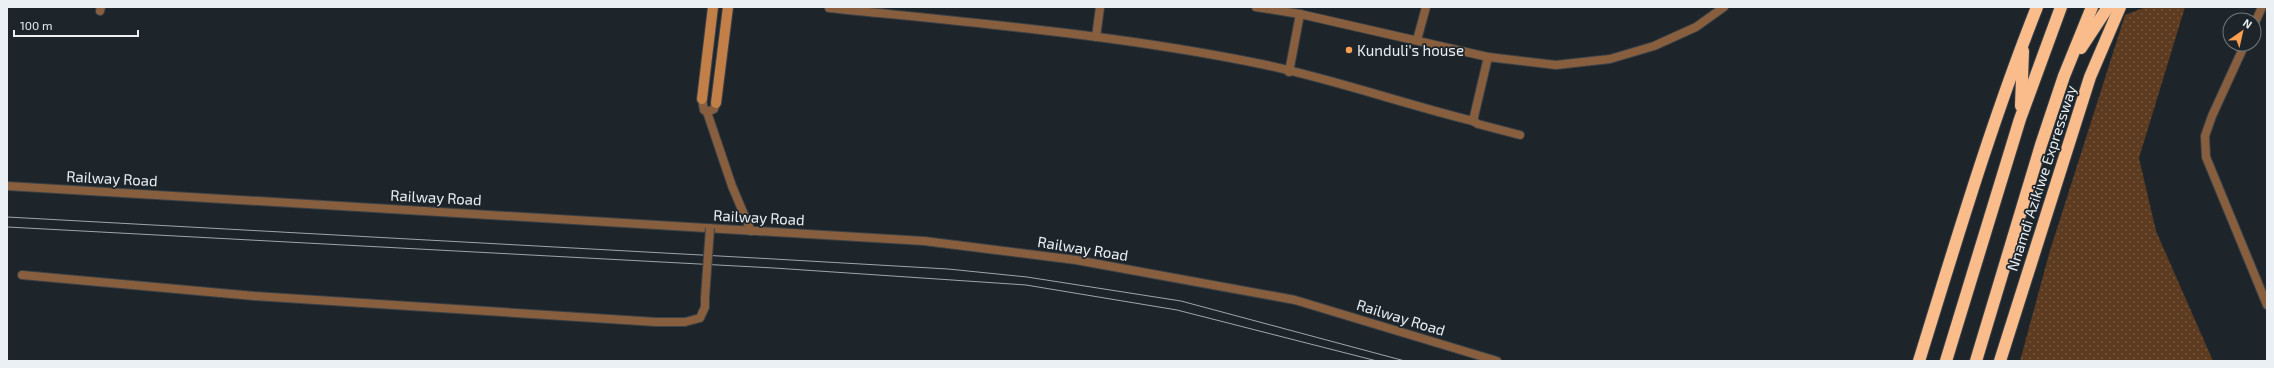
<svg xmlns="http://www.w3.org/2000/svg" width="2274" height="368" font-family="'Exo 2',sans-serif">
<style>
.grass{fill:url(#grass-dots)}
.lines{fill:none;stroke-linecap:round;stroke-linejoin:round}
.street-casing{stroke:#3a4147;stroke-width:10}
.secondary-casing{stroke:#3a4147;stroke-width:12}
.highway-casing{stroke:#3a4147;stroke-width:14}
.street{stroke:#885f3e;stroke-width:8}
.secondary{stroke:#c27f48;stroke-width:10}
.highway{stroke:#fbbc8c;stroke-width:12}
.tram{stroke:#9fa6ab;stroke-width:1}
.street-bridge-casing{stroke:#3a4147;stroke-width:10;stroke-linecap:butt}
.street-bridge{stroke:#885f3e;stroke-width:8}
.poi-dot{fill:#fb9e50;stroke:#1d252b;stroke-width:1.5}
.labels{text-anchor:middle;dominant-baseline:central;stroke-width:3.5;stroke-linejoin:round;paint-order:stroke}
.poi-label{font-size:15px;fill:#eaf0f4;stroke:#1d252b;text-anchor:start}
.street-label{font-size:15px;fill:#eaf0f4;stroke:#1d252b}
</style>
<defs>
<pattern id="grass-dots" width="8" height="8" patternUnits="userSpaceOnUse"><rect width="8" height="8" fill="#5c3b20"/><path d="M2 2h.1M6 6h.1" fill="none" stroke="#745841" stroke-width="1.8" stroke-linecap="round"/></pattern>
</defs>
<rect width="100%" height="100%" fill="#1d252b"/>
<polygon class="grass" points="2146,7 2185,7 2139,158 2156,231 2213,361 2020,361 2049,254 2125,15"/>
<g class="lines">
<defs>
<g id="street">
<polyline points="1256,7 1300,14 1488,57 1556,65 1610,59 1654,46 1696,27 1724,7"/>
<path d="M829,8C975,23 1122,35 1266,65C1336,80 1404,104 1473,121L1478,124L1520,135"/>
<polyline points="100,11 101,7"/>
<polyline points="2254,25 2262,7"/>
<polyline points="1096,37 1100,7"/>
<polyline points="1417,40 1426,7"/>
<polyline points="2245,44 2212,116 2205,136 2206,157 2267,305"/>
<polyline points="1289,72 1300,14"/>
<polyline points="702,99 704,110 707,112 714,109 716,103"/>
<polyline points="707,112 732,186 751,231"/>
<polyline points="1473,121 1488,57"/>
<polyline points="7,186 924,241 1076,260 1295,300 1497,361"/>
<polyline points="22,275 254,296 656,322 685,322 700,318 705,307 705,298"/>
</g>
<g id="secondary">
<polyline points="702,99 713,7"/>
<polyline points="716,103 728,7"/>
</g>
<g id="highway">
<polyline points="2081,48 2108,7"/>
<polyline points="2021,106 2023,51"/>
<path d="M1919,361C1956,242 1991,123 2037,7"/>
<polyline points="1946,361 2020,119 2061,7"/>
<polyline points="1976,361 2041,145 2064,76 2092,7"/>
<polyline points="2000,361 2090,77 2120,7"/>
</g>
</defs>
<use href="#street" class="street-casing"/>
<use href="#secondary" class="secondary-casing"/>
<use href="#highway" class="highway-casing"/>
<use href="#street" class="street"/>
<use href="#secondary" class="secondary"/>
<use href="#highway" class="highway"/>
<g class="tram">
<polyline points="7,217 774,259 948,269 1027,277 1181,301 1405,361"/>
<polyline points="7,227 774,268 1026,285 1177,310 1377,361"/>
</g>
<defs>
<polyline id="street-bridge" points="705,298 710,228"/>
</defs>
<use href="#street-bridge" class="street-bridge-casing"/>
<use href="#street-bridge" class="street-bridge"/>
</g>
<circle class="poi-dot" cx="1349" cy="50" r="4"/>
<g class="labels">
<g class="poi-label">
<text x="1357" y="50">Kunduli's house</text>
</g>
<g class="street-label">
<text transform="translate(112 178) rotate(3)">Railway Road</text>
<text transform="translate(2041 178) rotate(-72)">Nnamdi Azikiwe Expressway</text>
<text transform="translate(436 197) rotate(3)">Railway Road</text>
<text transform="translate(759 217) rotate(3)">Railway Road</text>
<text transform="translate(1083 248) rotate(9)">Railway Road</text>
<text transform="translate(1401 317) rotate(17)">Railway Road</text>
</g>
</g>
<rect width="2274" height="368" fill="none" stroke="#eaf0f4" stroke-width="16"/>
<g transform="translate(2242 32) rotate(34)"><circle r="19" fill="#1d252b" stroke="#6f767b"/>
<path d="M0-3L7 15L0 10L-7 15Z" fill="#fb9e50"/>
<text y="-6" font-size="11" font-weight="bold" text-anchor="middle" fill="#eaf0f4">N</text>
</g>
<path d="M14 30v6h124v-6" fill="none" stroke="#eaf0f4" stroke-width="2"/>
<text x="20" y="30" font-size="12" fill="#eaf0f4" stroke="#1d252b" stroke-width="3" paint-order="stroke">100 m</text>
</svg>
